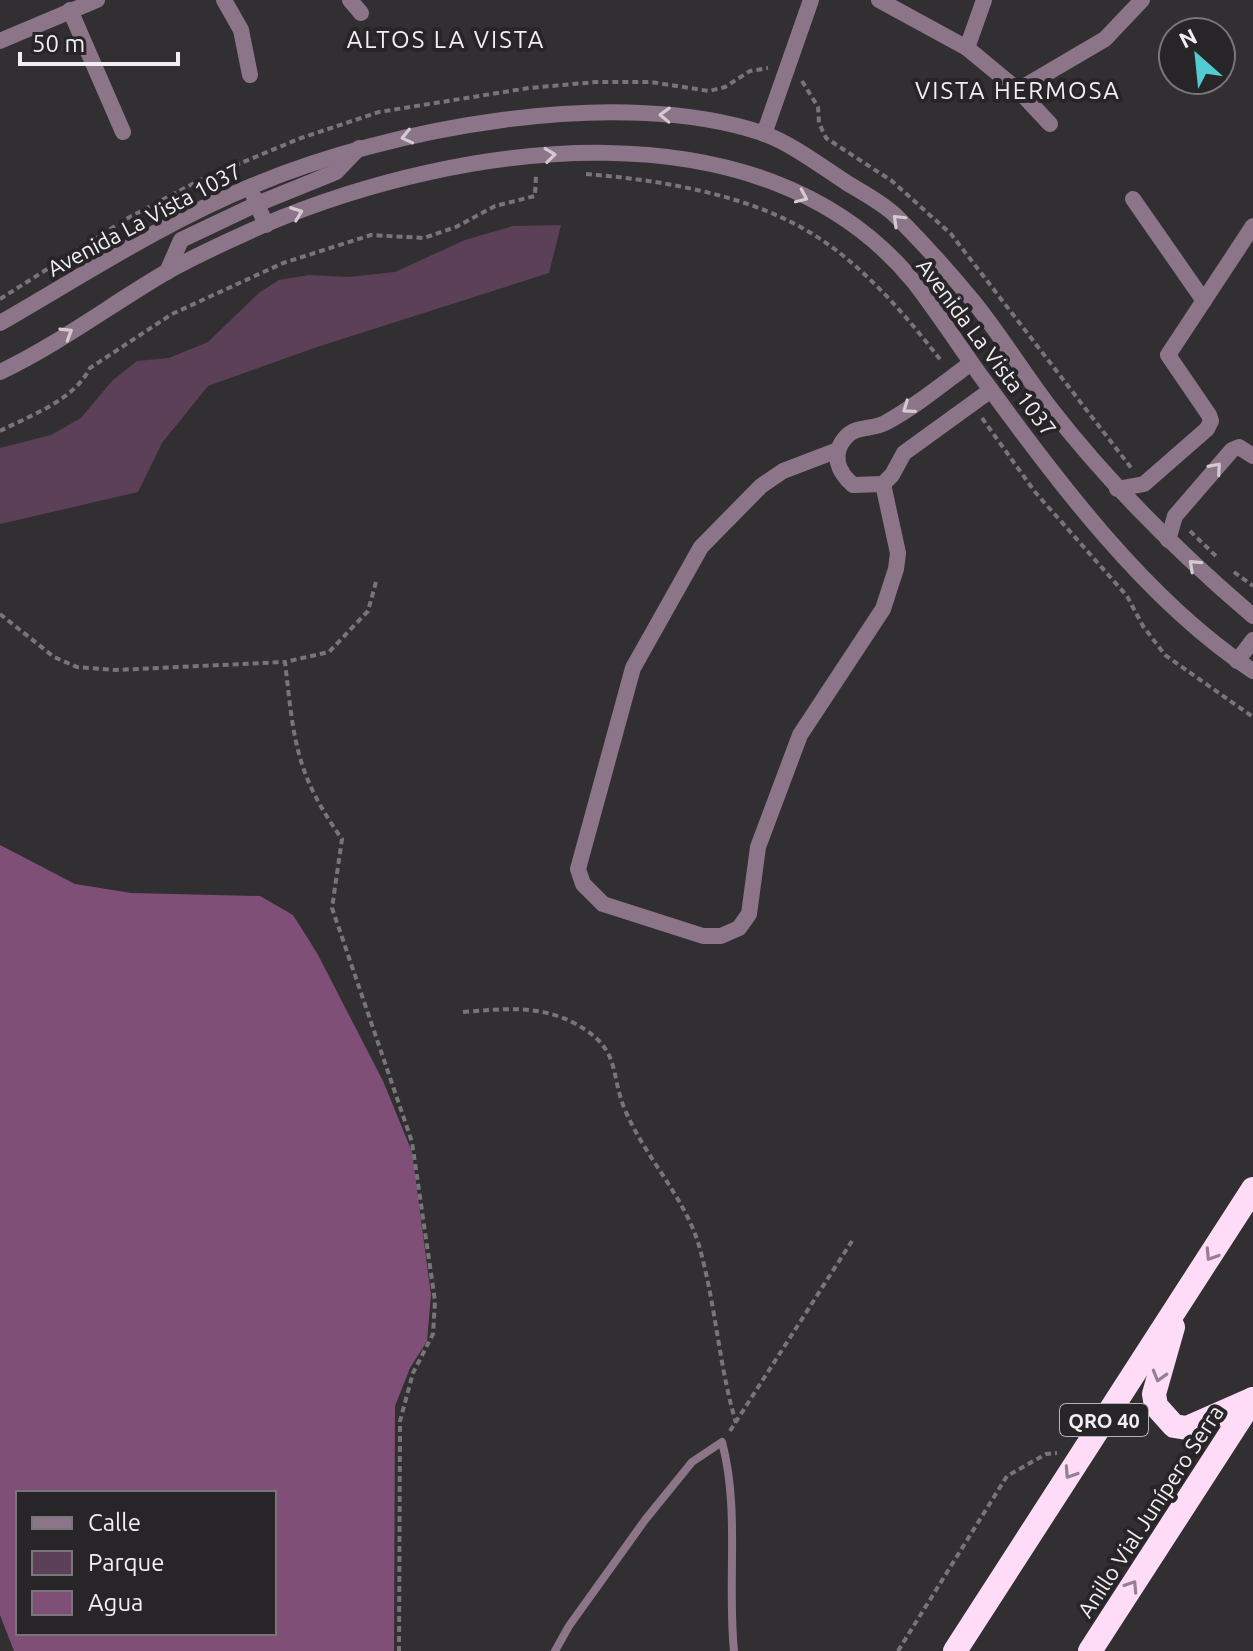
<svg xmlns="http://www.w3.org/2000/svg" width="1253" height="1651" font-family="Ubuntu,sans-serif">
<style>
.green{fill:#5c4057}
.water{fill:#7f4f78;fill-rule:evenodd}
.lines{fill:none;stroke-linecap:round;stroke-linejoin:round}
.path{stroke:#777577;stroke-width:4;stroke-dasharray:6 4;stroke-linecap:butt}
.lane{stroke:#8c7588;stroke-width:8}
.street{stroke:#8c7588;stroke-width:16}
.highway{stroke:#fedcf8;stroke-width:24}
.oneway{stroke:#d3cad2}
.oneway2{stroke:#938090}
.labels{text-anchor:middle;dominant-baseline:central;stroke-width:8;stroke-linejoin:round;paint-order:stroke}
.shield{fill:#282528;stroke:#b5b2b5;stroke-width:2}
.shield-label{font-size:20px;font-weight:bold;fill:#f1eff1}
.street-label{font-size:22px;fill:#f1eff1;stroke:#282528}
.neighbourhood-label{font-size:24px;letter-spacing:2px;fill:#f1eff1;stroke:#282528}
</style>
<rect width="100%" height="100%" fill="#322f32"/>
<polygon class="green" points="561,225 549,273 314,348 208,386 162,443 138,492 0,524 0,448 51,435 81,418 112,381 137,361 169,358 208,342 260,292 279,280 309,275 348,277 395,272 465,240 513,226"/>
<path class="water" d="M0,845L75,884L131,893L260,896L293,915L317,953L383,1081L412,1152L431,1295L427,1341L410,1368L395,1406L394,1651H14L0,1615ZM18,1493H274V1633H18Z"/>
<g class="lines">
<g class="path">
<polyline points="802,81 818,107 819,123 826,138 892,181 951,234 1132,469"/>
<path d="M586,174C660,180 747,194 811,233C862,264 906,315 942,362"/>
<polyline points="0,299 128,218 200,180 301,138 379,112 529,88 596,82 651,82 709,91 725,87 750,71 768,68"/>
<polyline points="982,418 1035,492 1127,596 1143,626 1165,655 1253,717"/>
<path d="M0,431C31,415 73,401 90,368L172,314L283,263L371,235L424,238L456,227L495,206L535,196L536,175"/>
<polyline points="1190,531 1218,558"/>
<polyline points="1234,572 1253,586"/>
<path d="M376,582L368,611L329,652L285,662C294,740 295,773 342,839L332,908L412,1142L435,1301L433,1334L413,1373L400,1421L399,1651"/>
<polyline points="0,614 54,657 77,667 115,670 285,662"/>
<path d="M463,1012C503,1009 539,1004 576,1024C622,1050 609,1071 625,1110C646,1159 686,1198 700,1249C716,1307 719,1366 736,1423"/>
<polyline points="730,1431 852,1241"/>
<polyline points="898,1651 1007,1476 1046,1454 1057,1453"/>
</g>
<path class="lane" d="M555,1651L569,1626L645,1520L692,1462L722,1442C740,1509 727,1582 734,1651"/>
<g class="street">
<polyline points="224,0 241,30 250,75"/>
<polyline points="350,0 361,13"/>
<polyline points="879,0 967,48 1018,90 1050,124"/>
<polyline points="70,10 123,132"/>
<polyline points="0,41 97,0"/>
<polyline points="967,48 984,0"/>
<polyline points="1018,90 1105,39 1142,0"/>
<polyline points="764,134 811,0"/>
<polyline points="1133,199 1204,301"/>
<polyline points="266,225 257,204 336,172 359,148"/>
<polyline points="167,272 181,240 257,204 254,197"/>
<path d="M0,323C82,276 164,222 252,186C389,128 618,85 762,133C791,143 821,166 847,183C863,193 883,203 897,217C923,243 949,272 973,301C1000,334 1022,371 1048,405C1108,483 1178,552 1253,616"/>
<path d="M971,363C944,383 915,407 885,423C872,430 856,425 845,438C831,455 838,472 853,485L883,484L892,475L904,453L991,390"/>
<path d="M0,372C57,345 109,306 163,274C196,255 232,239 266,224C460,142 763,97 914,282C937,312 958,344 980,375C1056,479 1145,600 1253,671"/>
<polyline points="838,450 783,471 761,486 701,547 633,668 578,869 583,884 603,904 703,936 721,936 739,928 749,914 758,847 800,735 883,609 896,569 898,553 883,484"/>
<polyline points="1117,489 1144,484 1207,429 1211,421 1209,415 1168,355 1253,226"/>
<polyline points="1168,540 1175,516 1232,450 1239,447 1253,456"/>
<polyline points="1237,661 1253,640"/>
</g>
<g class="highway">
<polyline points="1173,1327 1154,1394 1156,1406 1174,1426 1187,1428 1253,1399"/>
<polyline points="955,1651 1253,1189"/>
<polyline points="1090,1651 1253,1399"/>
</g>
</g>
<defs><path id="oneway-chevron" d="M-2-3.5L2.5 0L-2 3.5" fill="none" stroke-width="1.6" stroke-linecap="round" stroke-linejoin="round" transform="scale(2)"/></defs>
<g class="oneway">
<use href="#oneway-chevron" transform="translate(665 115) rotate(-178)"/>
<use href="#oneway-chevron" transform="translate(407 137) rotate(167)"/>
<use href="#oneway-chevron" transform="translate(550 155) rotate(-7)"/>
<use href="#oneway-chevron" transform="translate(802 197) rotate(24)"/>
<use href="#oneway-chevron" transform="translate(297 213) rotate(-21)"/>
<use href="#oneway-chevron" transform="translate(898 220) rotate(-136)"/>
<use href="#oneway-chevron" transform="translate(67 333) rotate(-31)"/>
<use href="#oneway-chevron" transform="translate(908 408) rotate(145)"/>
<use href="#oneway-chevron" transform="translate(1216 468) rotate(-49)"/>
<use href="#oneway-chevron" transform="translate(1194 565) rotate(-137)"/>
</g>
<g class="oneway2">
<use href="#oneway-chevron" transform="translate(1211 1255) rotate(123)"/>
<use href="#oneway-chevron" transform="translate(1159 1376) rotate(106)"/>
<use href="#oneway-chevron" transform="translate(1070 1473) rotate(123)"/>
<use href="#oneway-chevron" transform="translate(1132 1586) rotate(-57)"/>
</g>
<g class="labels">
<rect class="shield" x="1060" y="1404" width="88" height="32" rx="6"/>
<g class="shield-label">
<text x="1104" y="1420">QRO 40</text>
</g>
<g class="street-label">
<text transform="translate(144 219) rotate(-28)">Avenida La Vista 1037</text>
<text transform="translate(987 347) rotate(53)">Avenida La Vista 1037</text>
<text transform="translate(1150 1511) rotate(-57)">Anillo Vial Junípero Serra</text>
</g>
<g class="neighbourhood-label">
<text x="446" y="39">ALTOS LA VISTA</text>
<text x="1018" y="90">VISTA HERMOSA</text>
</g>
</g>
<rect x="16" y="1491" width="260" height="144" fill="#282528" stroke="#787678" stroke-width="2"/>
<rect x="32" y="1517" width="40" height="12" fill="#8c7588" stroke="#787678" stroke-width="2"/>
<text x="88" y="1531" font-size="24" fill="#f1eff1">Calle</text>
<rect x="32" y="1551" width="40" height="24" fill="#5c4057" stroke="#787678" stroke-width="2"/>
<text x="88" y="1571" font-size="24" fill="#f1eff1">Parque</text>
<rect x="32" y="1591" width="40" height="24" fill="#7f4f78" stroke="#787678" stroke-width="2"/>
<text x="88" y="1611" font-size="24" fill="#f1eff1">Agua</text>
<g transform="translate(1197 56) rotate(333)"><circle r="38" fill="#282528" stroke="#787678" stroke-width="2"/>
<path d="M0-6L14 30L0 20L-14 30Z" fill="#52ccd1"/>
<text y="-12" font-size="22" font-weight="bold" text-anchor="middle" fill="#f1eff1">N</text>
</g>
<path d="M20 52v12h158v-12" fill="none" stroke="#f1eff1" stroke-width="4"/>
<text x="32" y="52" font-size="24" fill="#f1eff1" stroke="#282528" stroke-width="6" paint-order="stroke">50 m</text>
</svg>
